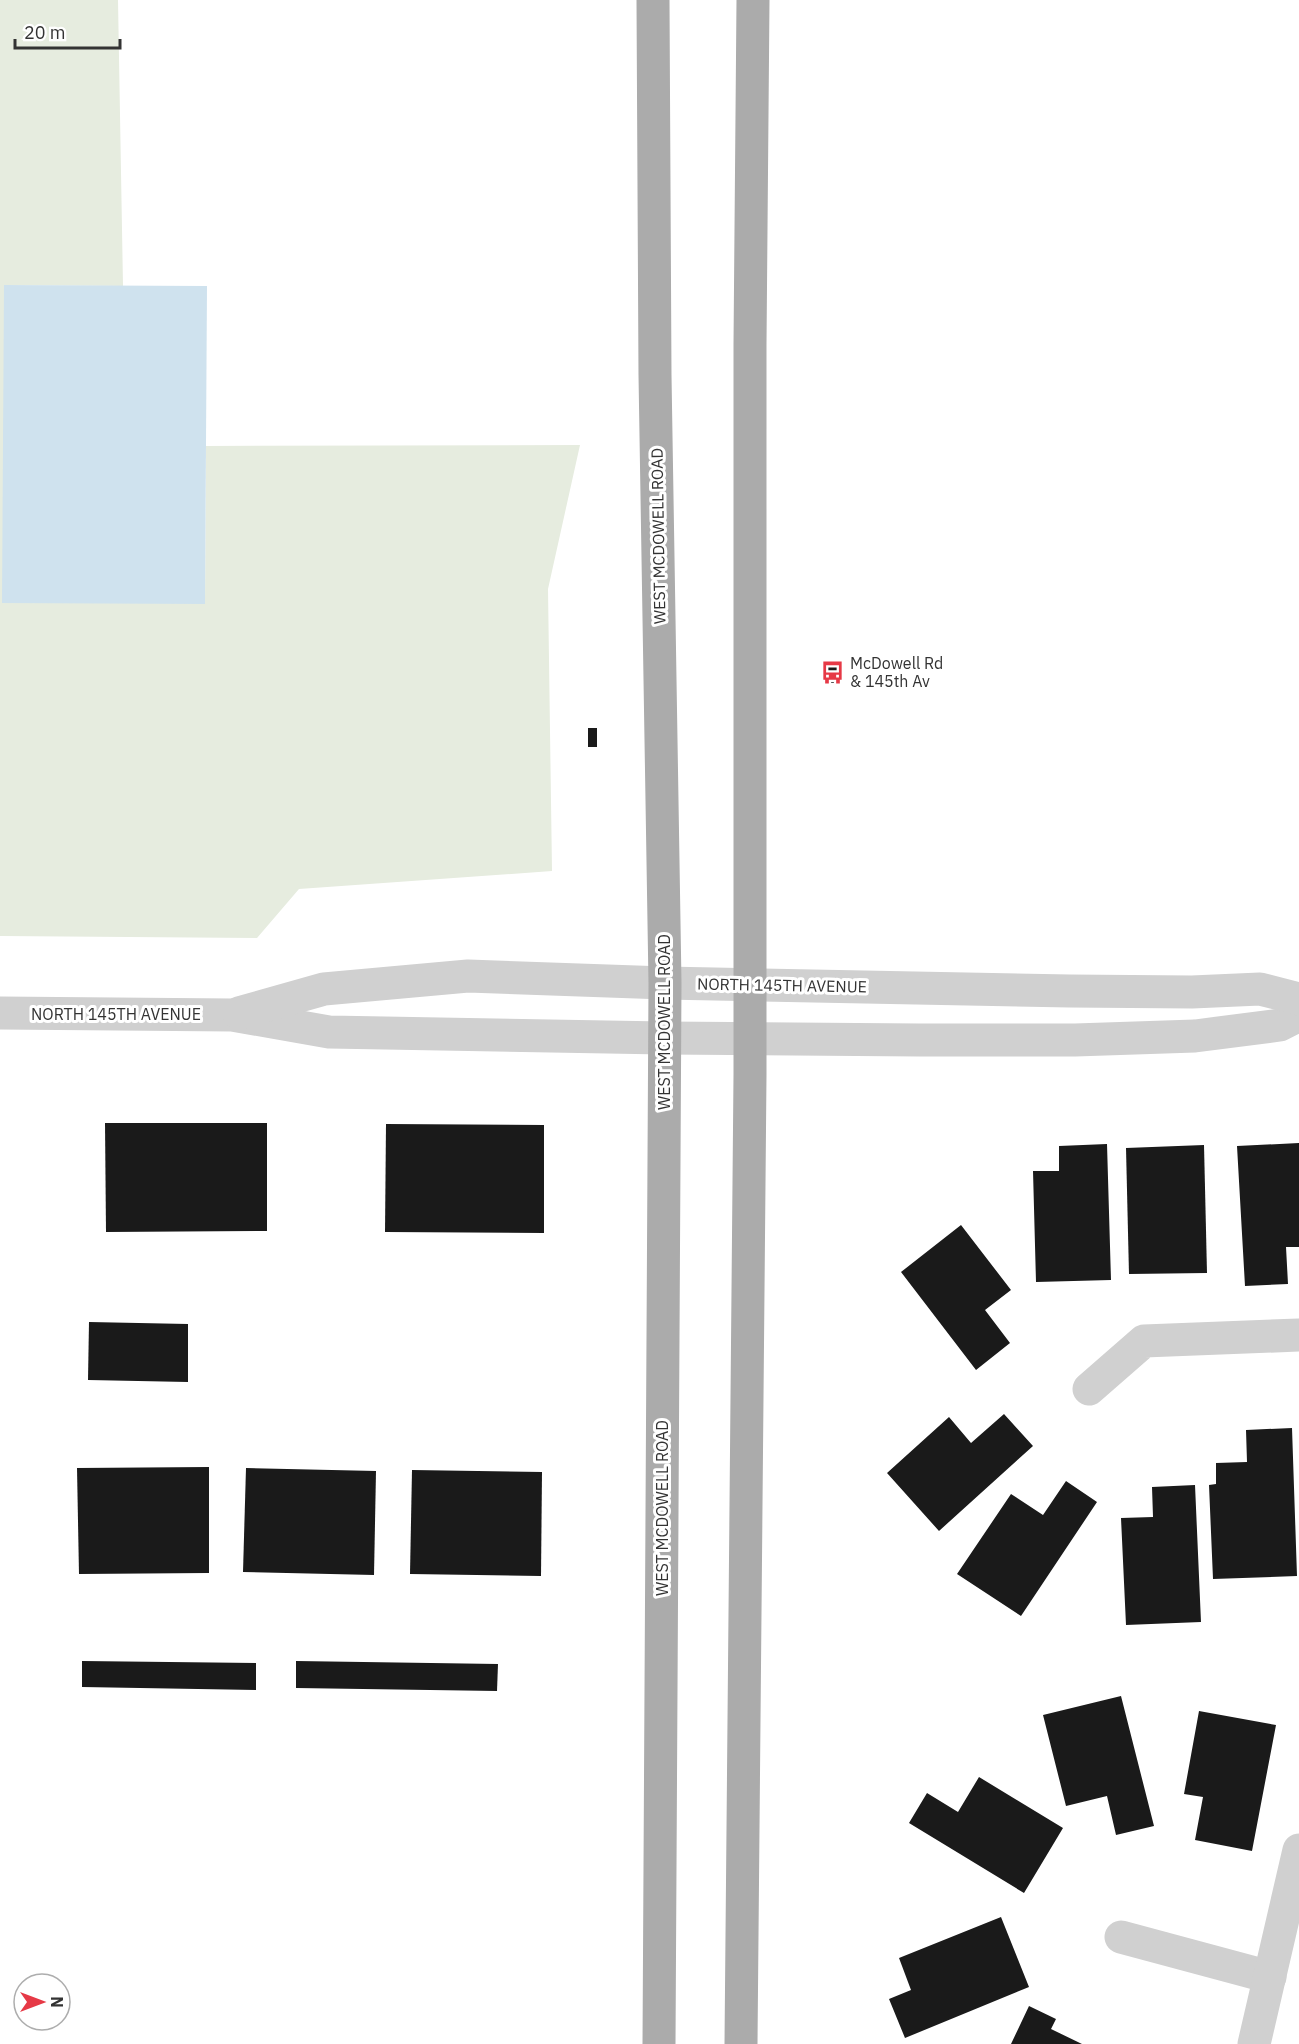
<svg xmlns="http://www.w3.org/2000/svg" width="1299" height="2044" font-family="'IBM Plex Sans',sans-serif">
<style>
.green{fill:#e6ecdf}
.water{fill:#cfe2ee}
.building{fill:#1a1a1a}
.lines{fill:none;stroke-linecap:round;stroke-linejoin:round}
.minor{stroke:#d0d0d0;stroke-width:33}
.major{stroke:#ababab;stroke-width:33}
.labels{text-anchor:middle;dominant-baseline:central;stroke-width:6;stroke-linejoin:round;paint-order:stroke}
.street-label{font-size:16px;fill:#333;stroke:#fff}
.poi-label{font-size:16px;fill:#333;stroke:#fff;text-anchor:start}
</style>
<rect width="100%" height="100%" fill="#fff"/>
<polygon class="green" points="0,0 118,0 123,286 4,285 205,604 206,446 580,445 548,589 552,871 299,889 257,938 0,936"/>
<polygon class="water" points="4,285 207,286 205,604 2,603"/>
<g class="building">
<rect x="828" y="667" width="9" height="16"/>
<rect x="588" y="728" width="9" height="19"/>
<polygon points="105,1123 267,1123 267,1231 106,1232"/>
<polygon points="386,1124 544,1125 544,1233 385,1232"/>
<polygon points="1299,1143 1299,1247 1286,1247 1288,1284 1245,1286 1237,1146"/>
<polygon points="1107,1144 1111,1280 1036,1282 1033,1171 1059,1171 1059,1146"/>
<polygon points="1204,1145 1207,1273 1129,1274 1126,1148"/>
<polygon points="961,1225 1011,1290 985,1310 1010,1343 976,1370 901,1272"/>
<polygon points="89,1322 188,1324 188,1382 88,1380"/>
<polygon points="1004,1414 1033,1446 939,1531 887,1473 949,1417 971,1443"/>
<polygon points="1292,1428 1297,1576 1213,1579 1209,1485 1216,1484 1216,1463 1247,1462 1246,1430"/>
<polygon points="209,1467 209,1573 79,1574 77,1468"/>
<polygon points="246,1468 376,1471 374,1575 243,1572"/>
<polygon points="412,1470 542,1472 541,1576 410,1574"/>
<polygon points="1066,1481 1097,1502 1021,1616 957,1574 1011,1494 1043,1515"/>
<polygon points="1195,1485 1201,1622 1126,1625 1121,1518 1153,1517 1152,1487"/>
<polygon points="82,1661 256,1663 256,1690 82,1687"/>
<polygon points="296,1661 498,1664 497,1691 296,1688"/>
<polygon points="1121,1696 1154,1826 1116,1835 1107,1796 1066,1806 1043,1715"/>
<polygon points="1199,1711 1276,1725 1252,1851 1195,1840 1203,1797 1184,1794"/>
<polygon points="979,1777 1063,1828 1024,1893 909,1823 927,1793 958,1812"/>
<polygon points="1001,1917 1029,1987 905,2038 889,1999 911,1990 899,1958"/>
<polygon points="1029,2006 1056,2019 1051,2029 1082,2044 1011,2044"/>
</g>
<g class="lines">
<g class="minor">
<polyline points="0,1013 232,1015 329,1032 664,1038 920,1040 1075,1040 1195,1036 1280,1025 1299,1015"/>
<polyline points="239,1013 324,989 468,976 665,983 1070,991 1192,992 1260,989 1299,999"/>
<polyline points="1089,1389 1144,1341 1299,1335"/>
<polyline points="1121,1937 1270,1977"/>
<polyline points="1254,2044 1299,1850"/>
</g>
<g class="major">
<polyline points="653,0 655,375 665,983 659,2044"/>
<polyline points="741,2044 750,1075 750,344 753,0"/>
</g>
</g>
<defs>
<symbol id="bus-bare" viewBox="-9 -9 18 18"><path d="M-5-6H5V4H4V6H2V4H-2V6H-4V4H-5ZM-3.5-4V0h7V-4ZM-3.5 1.2v1.5H-2V1.2ZM2 1.2v1.5H3.5V1.2Z" fill="#e63946" stroke="#fff" stroke-width="2.5" paint-order="stroke"/></symbol>
</defs>
<g fill-rule="evenodd">
<use href="#bus-bare" x="816" y="656" width="33" height="33"/>
</g>
<g class="labels">
<g class="street-label">
<text transform="translate(658 536) rotate(-91)">WEST MCDOWELL ROAD</text>
<text transform="translate(782 985) rotate(1)">NORTH 145TH AVENUE</text>
<text x="116" y="1014">NORTH 145TH AVENUE</text>
<text transform="translate(664 1022) rotate(-90)">WEST MCDOWELL ROAD</text>
<text transform="translate(662 1508) rotate(-90)">WEST MCDOWELL ROAD</text>
</g>
<g class="poi-label">
<text x="850" y="663">McDowell Rd<tspan x="850" dy="18">&amp; 145th Av</tspan></text>
</g>
</g>
<g transform="translate(42 2002) rotate(90)"><circle r="28" fill="#ffffff" stroke="#adadad" stroke-width="1.5"/>
<path d="M0-4.5L10 22L0 15L-10 22Z" fill="#e63946"/>
<text y="-9" font-size="16" font-weight="bold" text-anchor="middle" fill="#333333">N</text>
</g>
<path d="M15 39v9h105v-9" fill="none" stroke="#333333" stroke-width="3"/>
<text x="24" y="39" font-size="18" fill="#333333" stroke="#ffffff" stroke-width="4.5" paint-order="stroke">20 m</text>
</svg>
